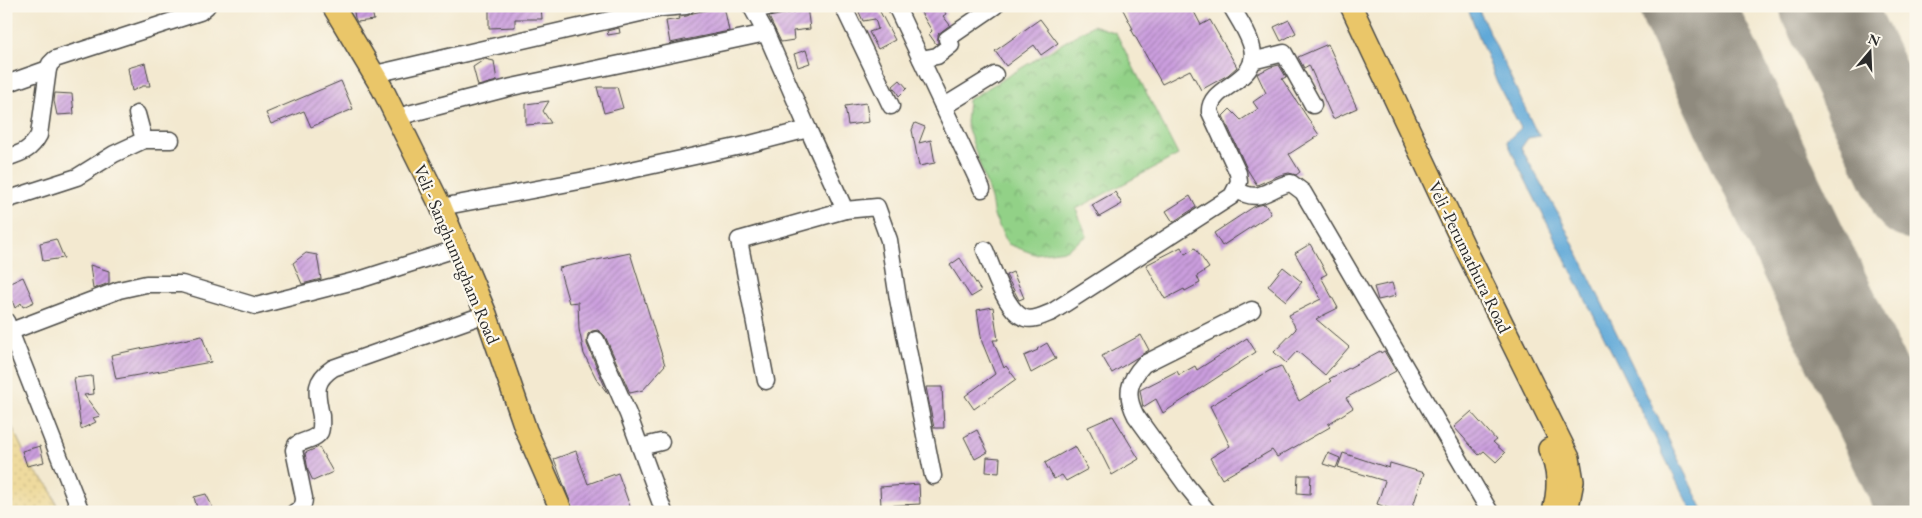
<svg xmlns="http://www.w3.org/2000/svg" width="1922" height="518" font-family="'EB Garamond',serif">
<style>
.sand{fill:url(#sand-dots);stroke:#8c8264}
.park{fill:url(#park-crowns);stroke:#5e7e59}
.water{fill:#61a9d8;stroke:#466a82}
.lines{fill:none;stroke-linecap:round;stroke-linejoin:round}
.runway{stroke:#8f8a7e;stroke-width:94}
.building{fill:url(#building-hatch)}
.minor-casing{stroke:#494844;stroke-width:19}
.major-casing{stroke:#494844;stroke-width:24}
.minor{stroke:#fff;stroke-width:16}
.major{stroke:#eac669;stroke-width:21}
.labels{text-anchor:middle;dominant-baseline:central;stroke-width:4.5;stroke-linejoin:round;paint-order:stroke}
.street-label{font-size:18px;fill:#2b2b2b;stroke:#fbf7ec}
</style>
<defs>
<pattern id="sand-dots" width="8" height="8" patternUnits="userSpaceOnUse" patternTransform="scale(1.25)"><rect width="8" height="8" fill="#eeda9e"/><path d="M2 2h.1M6 6h.1" fill="none" stroke="#cb8" stroke-width="1.8" stroke-linecap="round"/></pattern>
<pattern id="park-crowns" width="20" height="18" patternUnits="userSpaceOnUse" patternTransform="scale(1.25)"><rect width="20" height="18" fill="#92d187"/><path d="M2 6a3 3 0 1 1 6 0M12 15a3 3 0 1 1 6 0" fill="none" stroke="#77aa6f"/></pattern>
<pattern id="building-hatch" width="6" height="6" patternUnits="userSpaceOnUse" patternTransform="scale(1.25)"><rect width="6" height="6" fill="#cb9ede"/><path d="M-1 1l2-2M0 6l6-6M5 7l2-2" fill="none" stroke="#a581b4"/></pattern>
</defs>
<rect width="100%" height="100%" fill="#fbf7ec"/>
<filter id="ink" filterUnits="userSpaceOnUse"><feTurbulence type="fractalNoise" baseFrequency=".02" numOctaves="2"/><feDisplacementMap in="SourceGraphic" scale="10" xChannelSelector="R" yChannelSelector="G"/><feConvolveMatrix kernelMatrix="1 2 1 2 8 2 1 2 1" color-interpolation-filters="sRGB"/></filter>
<filter id="wash" filterUnits="userSpaceOnUse"><feTurbulence type="fractalNoise" baseFrequency=".0096" numOctaves="4" result="noise"/><feDisplacementMap in="SourceGraphic" scale="20" xChannelSelector="R" yChannelSelector="G"/><feGaussianBlur stdDeviation="1.12" result="paint"/><feColorMatrix in="noise" values="0 0 0 0 0 0 0 0 0 0 0 0 0 0 0 0 0 1.4 0 .05"/><feComposite in="paint" operator="in"/></filter>
<g filter="url(#wash)">
<rect width="100%" height="100%" fill="#f3e9d0"/>
<polygon class="sand" points="6,414 31,467 50,487 59,512 6,512"/>
<polygon class="park" points="1093,25 1116,33 1178,155 1076,209 1087,236 1066,250 1034,254 1008,244 994,216 991,199 966,123 968,100"/>
<polygon class="water" points="1467,6 1477,6 1534,127 1540,136 1528,138 1521,148 1561,219 1704,512 1692,512 1520,169 1507,141 1521,128 1497,83"/>
<g class="lines">
<g class="runway">
<polyline points="1687,6 1916,489"/>
<polyline points="1827,6 1916,193"/>
</g>
</g>
<g id="blocks">
<g class="building">
<polygon points="353,6 371,6 374,20 357,22 355,18"/>
<polygon points="489,6 541,6 542,19 515,19 515,27 489,28"/>
<polygon points="724,6 729,31 670,43 666,21 680,19 679,17 687,16 693,13"/>
<polygon points="870,6 877,6 895,40 878,49 869,32 878,29 875,19 863,21 859,12"/>
<polygon points="917,6 942,6 946,14 943,16 950,25 938,34 938,43 936,44 929,34 932,31"/>
<polygon points="1121,6 1191,6 1201,25 1210,20 1237,67 1228,75 1201,90 1190,70 1162,84 1131,29 1133,29"/>
<polygon points="807,7 810,29 793,31 794,40 781,42 769,17 794,12 793,9"/>
<polygon points="1040,19 1058,43 1041,55 1034,45 1006,66 995,51"/>
<polygon points="1289,20 1296,33 1281,41 1274,27"/>
<polygon points="619,28 620,33 608,35 607,31"/>
<polygon points="1328,44 1357,108 1333,119 1309,65 1304,68 1298,57"/>
<polygon points="806,50 810,63 798,67 794,54"/>
<polygon points="485,59 494,61 497,81 478,86 473,67"/>
<polygon points="145,63 150,86 143,86 132,91 128,68"/>
<polygon points="1279,65 1286,77 1282,79 1319,135 1289,154 1300,172 1296,175 1289,173 1280,175 1257,185 1247,169 1223,116 1230,109 1241,120 1258,109 1253,102 1266,93 1257,74 1271,67"/>
<polygon points="900,80 907,88 899,96 893,86"/>
<polygon points="341,81 353,109 311,127 304,111 271,124 266,113"/>
<polygon points="597,87 617,87 623,108 604,113"/>
<polygon points="55,93 72,94 74,114 57,115 54,101"/>
<polygon points="549,101 543,111 551,123 526,125 526,104"/>
<polygon points="866,103 869,122 848,125 845,106"/>
<polygon points="915,123 925,127 919,143 931,140 935,163 919,166 912,130"/>
<polygon points="1115,192 1122,204 1099,217 1092,205"/>
<polygon points="1190,196 1196,207 1173,222 1166,211"/>
<polygon points="1265,204 1271,214 1222,246 1214,233 1255,206"/>
<polygon points="56,239 64,258 43,261 40,243"/>
<polygon points="1310,244 1327,274 1321,277 1338,308 1316,319 1349,347 1325,375 1297,351 1286,363 1274,352 1296,329 1289,315 1321,299 1295,253"/>
<polygon points="1181,247 1185,254 1195,248 1209,268 1197,276 1200,283 1185,291 1184,289 1165,299 1146,265"/>
<polygon points="306,253 317,255 321,279 302,284 293,263"/>
<polygon points="630,253 665,365 643,390 630,393 605,336 598,330 592,331 588,334 587,344 608,394 596,378 584,354 579,329 578,302 569,303 559,268"/>
<polygon points="960,258 981,291 971,297 950,265"/>
<polygon points="90,265 109,271 109,283 93,289"/>
<polygon points="1283,267 1302,282 1286,301 1268,286"/>
<polygon points="1013,272 1024,298 1019,300 1006,275"/>
<polygon points="23,277 34,302 23,307 21,303 15,308 6,285"/>
<polygon points="1392,283 1396,296 1378,300 1374,287"/>
<polygon points="993,307 998,340 993,340 1004,368 1006,366 1016,379 974,409 965,396 995,374 982,342 977,310"/>
<polygon points="1141,335 1149,350 1112,373 1102,356"/>
<polygon points="202,336 211,362 116,379 111,355"/>
<polygon points="1247,338 1256,352 1163,413 1156,399 1143,407 1140,390 1177,371 1179,375 1195,366 1197,370"/>
<polygon points="1047,343 1056,359 1031,373 1024,356 1038,350 1037,349"/>
<polygon points="1380,351 1381,353 1384,351 1396,371 1346,398 1353,408 1328,424 1330,427 1277,457 1272,450 1222,479 1210,458 1230,446 1210,406 1269,371 1281,366 1299,401 1331,381 1329,379"/>
<polygon points="92,376 94,394 84,395 100,416 93,418 96,422 81,429 74,378"/>
<polygon points="926,387 942,387 944,428 934,428"/>
<polygon points="1471,412 1496,440 1493,442 1505,453 1496,462 1484,451 1479,455 1454,427"/>
<polygon points="1113,416 1139,459 1112,475 1088,427"/>
<polygon points="977,430 988,452 975,459 964,437"/>
<polygon points="40,446 44,462 27,466 22,451"/>
<polygon points="1075,446 1088,469 1066,481 1062,475 1054,479 1045,463"/>
<polygon points="319,447 333,472 313,481 308,470 305,453"/>
<polygon points="576,451 588,484 618,473 632,512 574,512 554,459"/>
<polygon points="1328,453 1340,458 1336,468 1323,464"/>
<polygon points="1343,453 1389,468 1390,463 1424,473 1411,512 1399,512 1377,504 1385,481 1338,467"/>
<polygon points="987,457 1000,458 999,473 986,472"/>
<polygon points="1298,475 1311,475 1310,494 1297,493"/>
<polygon points="919,484 920,504 881,506 880,487"/>
<polygon points="206,494 215,512 198,512 194,497"/>
</g>
</g>
</g>
<g filter="url(#ink)">
<use href="#blocks" fill-opacity="0" stroke="#494844" stroke-width="1"/>
<g class="lines">
<defs>
<g id="minor">
<polyline points="751,6 766,33 808,129"/>
<polyline points="843,6 891,106"/>
<polyline points="896,6 982,189"/>
<polyline points="754,10 773,6"/>
<polyline points="921,59 937,56 951,45 947,39 995,6"/>
<polyline points="1252,61 1284,53 1313,105"/>
<polyline points="375,74 662,8 686,6"/>
<polyline points="6,84 48,69"/>
<polyline points="943,107 995,75"/>
<polyline points="137,114 144,140"/>
<polyline points="397,117 512,87 766,33"/>
<path d="M6,158C22,153 31,150 39,135L48,69L50,64L55,59L200,12L207,6"/>
<path d="M1237,190C1261,205 1268,187 1291,183L1303,192L1490,512"/>
<polyline points="6,200 77,177 114,154 144,140 171,140"/>
<polyline points="441,207 585,180 750,144 808,129 845,210 877,207 889,240 898,299 933,476"/>
<path d="M985,250C992,267 1006,312 1025,318C1034,321 1044,315 1052,312L1232,196L1239,182L1238,173L1210,112C1208,84 1264,83 1251,44C1247,31 1238,18 1231,6"/>
<polyline points="6,321 81,512"/>
<polyline points="6,333 119,290 146,284 182,284 256,306 362,279 459,248"/>
<polyline points="596,340 628,414 664,512"/>
<polyline points="766,381 739,240 845,210"/>
<polyline points="640,447 661,442"/>
<path d="M295,512C301,509 304,506 304,498L294,450L296,445C303,440 315,440 320,432C322,427 321,421 321,416C317,394 312,382 333,368L486,314"/>
<path d="M1208,512L1186,485L1136,416C1125,395 1128,381 1144,364L1252,310"/>
</g>
<g id="major">
<polyline points="333,6 382,88 441,207 486,314 526,430 562,512"/>
<polyline points="1351,6 1465,248 1569,458 1573,481 1567,512"/>
<path d="M1549,449C1559,470 1559,489 1553,512"/>
</g>
</defs>
<use href="#minor" class="minor-casing"/>
<use href="#major" class="major-casing"/>
<use href="#minor" class="minor"/>
<use href="#major" class="major"/>
</g>
</g>
<g class="labels">
<g class="street-label">
<text transform="translate(457 254) rotate(67)">Veli - Sanghumugham Road</text>
<text transform="translate(1470 257) rotate(64)">Veli -Perumathura Road</text>
</g>
</g>
<rect width="1922" height="518" fill="none" stroke="#fbf7ec" stroke-width="25"/>
<g transform="translate(1870 52) rotate(19)" stroke="#fbf7ec" stroke-width="4" paint-order="stroke">
<path d="M0-4L9 19L0 12L-9 19Z" fill="#2b2b2b"/>
<text y="-8" font-size="14" font-weight="bold" text-anchor="middle" fill="#2b2b2b">N</text>
</g>
</svg>
